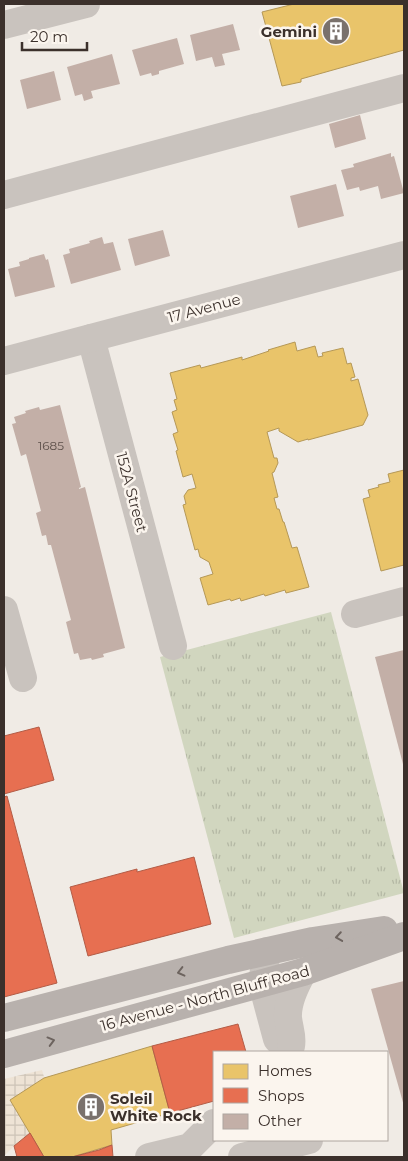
<svg xmlns="http://www.w3.org/2000/svg" width="408" height="1161" font-family="Montserrat,sans-serif">
<style>
.grass{fill:url(#grass-tufts)}
.plaza{fill:url(#plaza-grid)}
.homes{fill:#e9c46a;stroke:#b59857}
.shops{fill:#e76f51;stroke:#b35c46}
.building{fill:#c3afa7}
.lines{fill:none;stroke-linecap:round;stroke-linejoin:round}
.minor{stroke:#c9c3be;stroke-width:28}
.major{stroke:#b8b1ad;stroke-width:28}
.oneway{stroke:#6d645f}
.labels{text-anchor:middle;dominant-baseline:central;stroke-width:5;stroke-linejoin:round;paint-order:stroke}
.number-label{font-size:12px;fill:#5d504a}
.poi-label{font-size:15px;font-weight:bold;fill:#3b302b;stroke:#fbf5ee;text-anchor:end}
.street-label{font-size:15px;fill:#3b302b;stroke:#fbf5ee}
</style>
<defs>
<pattern id="grass-tufts" width="24" height="20" patternUnits="userSpaceOnUse" patternTransform="scale(1.25)"><rect width="24" height="20" fill="#d1d6bf"/><path d="M3 7l-1-3M5 7V3M7 7l1-3M15 17l-1-3M17 17v-4M19 17l1-3" fill="none" stroke="#b4b8a4"/></pattern>
<pattern id="plaza-grid" width="8" height="8" patternUnits="userSpaceOnUse" patternTransform="scale(1.25)"><rect width="8" height="8" fill="#eee3d5"/><path d="M0 4h8M4 0v8" fill="none" stroke="#cdc3b7"/></pattern>
</defs>
<rect width="100%" height="100%" fill="#f0ebe5"/>
<polygon class="grass" points="331,612 404,893 234,938 160,657"/>
<polygon class="plaza" points="42,1070 55,1114 14,1146 4,1156 4,1079"/>
<g class="homes">
<polygon points="294,4 404,4 404,50 301,79 301,82 282,86 262,12"/>
<polygon points="295,342 297,351 315,346 318,357 323,356 322,353 343,348 347,364 351,363 355,377 351,378 351,381 358,379 368,415 363,425 308,440 308,439 298,442 279,431 279,428 267,432 274,458 277,458 278,463 274,472 272,473 278,497 274,498 277,509 279,509 283,522 284,522 292,548 297,547 309,587 286,593 285,590 265,596 264,594 241,601 240,598 231,601 230,599 208,605 200,578 213,574 209,562 200,557 198,549 195,550 183,505 186,504 184,496 188,490 196,488 192,474 183,477 176,451 178,450 173,434 178,432 172,412 177,410 174,400 177,399 170,373 200,365 201,368 242,357 242,360 269,351 268,350"/>
<polygon points="404,470 404,565 381,571 363,499 370,497 368,490 379,487 378,485 390,482 388,474"/>
<polygon points="152,1046 170,1113 111,1130 112,1145 72,1157 44,1157 10,1100 44,1078"/>
</g>
<g class="shops">
<polygon points="39,727 54,780 4,794 4,736"/>
<polygon points="7,796 57,983 4,997 4,797"/>
<polygon points="194,857 211,924 88,956 70,887 137,869 137,872"/>
<polygon points="238,1024 246,1052 214,1052 214,1101 170,1113 152,1046"/>
<polygon points="30,1133 44,1157 17,1157 14,1146"/>
<polygon points="112,1145 113,1157 72,1157 99,1150"/>
</g>
<g class="building">
<polygon points="233,24 240,50 222,54 225,65 215,67 212,57 196,61 190,35"/>
<polygon points="177,38 184,64 159,71 159,74 152,76 151,73 140,76 132,50"/>
<polygon points="112,54 120,84 91,91 93,98 84,101 82,94 75,96 67,67"/>
<polygon points="54,71 61,100 27,109 20,80"/>
<polygon points="360,115 366,139 335,148 329,124"/>
<polygon points="391,153 391,157 394,156 404,193 381,199 378,186 360,191 359,187 347,190 341,170 354,167 353,164"/>
<polygon points="336,184 344,216 298,228 290,196"/>
<polygon points="163,230 170,256 135,266 128,239"/>
<polygon points="102,237 104,244 113,242 121,270 71,284 63,255 70,253 69,249 90,243 89,241"/>
<polygon points="44,254 46,260 48,259 55,287 15,297 8,269 20,266 19,262 29,259 29,258"/>
<polygon points="60,405 81,487 79,488 79,489 85,487 125,648 103,654 104,657 92,660 91,658 80,660 78,653 74,654 66,622 71,620 51,545 48,545 46,535 42,536 36,513 41,511 26,454 21,456 12,424 16,423 14,417 26,413 25,411 39,407 40,410"/>
<polygon points="404,650 404,768 375,657"/>
<polygon points="404,981 404,1106 371,989"/>
</g>
<g class="lines">
<g class="minor">
<polyline points="4,25 86,4"/>
<polyline points="4,195 404,88"/>
<polyline points="91,338 173,646"/>
<polyline points="4,361 404,255"/>
<polyline points="4,610 23,678"/>
<polyline points="355,614 404,601"/>
<polyline points="267,951 262,983 277,1039 289,1052"/>
<path d="M291,1046C293,1036 289,1028 288,1018C287,1002 295,986 303,972"/>
<polyline points="149,1157 190,1147 214,1123"/>
<polyline points="242,1157 309,1140"/>
</g>
<g class="major">
<polyline points="4,1018 228,960 313,941 384,930"/>
<polyline points="4,1054 303,972 404,936"/>
</g>
</g>
<defs><path id="oneway-chevron" d="M-2-3.5L2.5 0L-2 3.5" fill="none" stroke-width="1.6" stroke-linecap="round" stroke-linejoin="round" transform="scale(1.25)"/></defs>
<g class="oneway">
<use href="#oneway-chevron" transform="translate(339 937) rotate(171)"/>
<use href="#oneway-chevron" transform="translate(181 972) rotate(166)"/>
<use href="#oneway-chevron" transform="translate(51 1041) rotate(-15)"/>
</g>
<defs>
<symbol id="building-disc" viewBox="-11 -11 22 22"><circle r="9.5" fill="#7a716c" stroke="#fbf5ee"/><path d="M-4-6H4V6H1V3H-1V6H-4ZM-2.5-4.3h1.7v1.8h-1.7ZM.8-4.3h1.7v1.8H.8ZM-2.5-1h1.7V.8h-1.7ZM.8-1h1.7V.8H.8Z" fill="#fff"/></symbol>
</defs>
<g fill-rule="evenodd">
<use href="#building-disc" x="320" y="15" width="32" height="32"/>
<use href="#building-disc" x="75" y="1091" width="32" height="32"/>
</g>
<g class="labels">
<g class="number-label">
<text x="51" y="445">1685</text>
</g>
<g class="poi-label">
<text x="317" y="31">Gemini</text>
<text x="110" y="1098" text-anchor="start">Soleil<tspan x="110" dy="17">White Rock</tspan></text>
</g>
<g class="street-label">
<text transform="translate(204 308) rotate(-15)">17 Avenue</text>
<text transform="translate(132 492) rotate(75)">152A Street</text>
<text transform="translate(205 998) rotate(-15)">16 Avenue - North Bluff Road</text>
</g>
</g>
<rect width="408" height="1161" fill="none" stroke="#3b302b" stroke-width="10"/>
<rect x="213" y="1051" width="175" height="90" fill="#fbf5ee" stroke="#aea6a0"/>
<rect x="223" y="1064" width="25" height="15" fill="#e9c46a" stroke="#aea6a0"/>
<text x="258" y="1076" font-size="15" fill="#3b302b">Homes</text>
<rect x="223" y="1088" width="25" height="15" fill="#e76f51" stroke="#aea6a0"/>
<text x="258" y="1101" font-size="15" fill="#3b302b">Shops</text>
<rect x="223" y="1114" width="25" height="15" fill="#c3afa7" stroke="#aea6a0"/>
<text x="258" y="1126" font-size="15" fill="#3b302b">Other</text>
<path d="M22 42v8h65v-8" fill="none" stroke="#3b302b" stroke-width="2.5"/>
<text x="30" y="42" font-size="15" fill="#3b302b" stroke="#fbf5ee" stroke-width="4" paint-order="stroke">20 m</text>
</svg>
